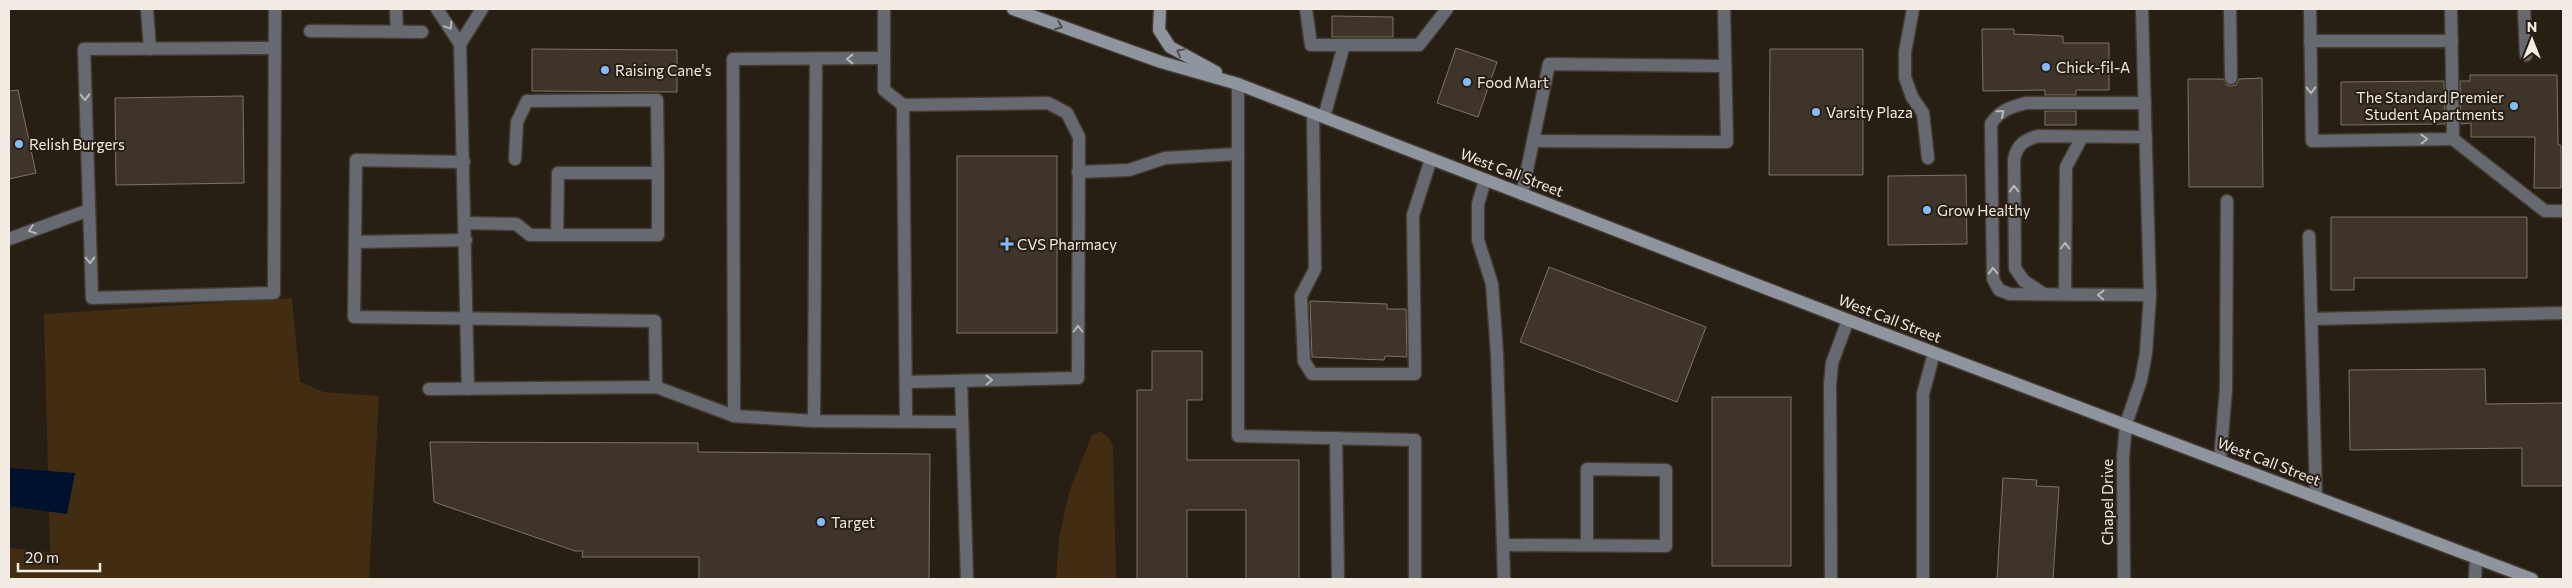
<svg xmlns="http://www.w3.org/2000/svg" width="2572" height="588" font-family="Commissioner,sans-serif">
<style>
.green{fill:#422d12}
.water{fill:#00112d}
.building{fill:#3e3429;stroke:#7e7366}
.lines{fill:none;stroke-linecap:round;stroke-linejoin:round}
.lane-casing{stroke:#433b31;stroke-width:15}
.street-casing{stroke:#433b31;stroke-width:15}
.secondary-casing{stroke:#433b31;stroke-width:15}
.lane{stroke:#666a70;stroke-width:12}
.street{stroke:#666a70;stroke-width:12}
.secondary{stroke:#8e959e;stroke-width:12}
.oneway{stroke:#bab8b6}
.oneway2{stroke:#504e4b}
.poi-dot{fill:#86bbfb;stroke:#271e14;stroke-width:2}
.labels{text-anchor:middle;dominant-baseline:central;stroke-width:4;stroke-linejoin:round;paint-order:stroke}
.poi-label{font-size:15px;fill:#f2ece5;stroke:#271e14;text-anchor:start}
.street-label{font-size:15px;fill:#f2ece5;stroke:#271e14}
</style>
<rect width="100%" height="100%" fill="#271e14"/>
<g class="green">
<polygon points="292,298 300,382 324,392 379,396 369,579 9,579 9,548 50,552 44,314"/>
<polygon points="1101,431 1109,438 1113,446 1116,579 1056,579 1059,538 1069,492 1092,435"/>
</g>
<polygon class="water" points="9,468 75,473 67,514 9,506"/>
<g class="building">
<polygon points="1332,16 1393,17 1393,37 1332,37"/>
<polygon points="1982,29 2014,29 2014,34 2063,36 2063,43 2109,43 2109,90 2076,90 2076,95 2045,95 2045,90 1983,91"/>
<polygon points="1456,48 1497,62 1478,117 1437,103"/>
<polygon points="532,49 677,50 677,92 532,91"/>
<polygon points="1770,49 1863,49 1863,175 1769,175"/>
<polygon points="2470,75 2557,75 2558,145 2561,145 2561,188 2534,188 2535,137 2471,137 2471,123 2461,124 2460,81 2470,81"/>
<polygon points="2262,78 2263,187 2189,187 2188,79 2223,79 2227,85 2231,86 2236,85 2239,79"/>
<polygon points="2444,81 2445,124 2341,125 2341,82"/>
<polygon points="18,90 36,173 9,179 9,91"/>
<polygon points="243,96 244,183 116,185 115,98"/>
<rect x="2045" y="111" width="31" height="14"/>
<rect x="957" y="156" width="100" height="177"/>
<polygon points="1966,175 1967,244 1888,245 1888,176"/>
<polygon points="2331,217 2527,217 2527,278 2354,278 2354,290 2331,290"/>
<polygon points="1549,267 1706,327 1677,402 1520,342"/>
<polygon points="1310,301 1387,304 1387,309 1406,309 1407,357 1385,356 1384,360 1312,357"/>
<polygon points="1152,351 1202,351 1202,400 1187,400 1187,460 1299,460 1299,579 1246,579 1246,510 1187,510 1187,579 1137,579 1137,390 1152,390"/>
<polygon points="2485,369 2486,404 2563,403 2563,486 2522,486 2522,448 2350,450 2349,370"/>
<rect x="1712" y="397" width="79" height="169"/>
<polygon points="430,442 698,443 698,452 930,454 929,579 699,579 699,557 582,557 583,551 575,551 434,502"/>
<polygon points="2003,478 2037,480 2036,486 2059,487 2053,579 1997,579"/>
</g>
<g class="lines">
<defs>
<g id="lane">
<polyline points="147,9 150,49"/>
<polyline points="396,9 397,31"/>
<polyline points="437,9 460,44"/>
<polyline points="884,9 884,90 903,105 1048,103 1067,113 1079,137 1078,378 906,382"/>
<polyline points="1306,9 1311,45 1419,45 1447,9"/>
<polyline points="1913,9 1905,52 1905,77 1912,97 1923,113 1928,158"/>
<polyline points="2230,9 2231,78"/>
<polyline points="2310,9 2312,141 2453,139 2451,9"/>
<polyline points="2524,9 2526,55"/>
<polyline points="310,31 422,32"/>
<polyline points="2310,41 2452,41"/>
<polyline points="274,48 84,49 92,298 274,293 275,9"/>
<polyline points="1238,84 1238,436 1415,440 1415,579"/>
<path d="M2145,103H2026C2011,107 2000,110 1991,124L1993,279L1999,290L2010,294L2150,295"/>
<polyline points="903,105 906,420"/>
<polyline points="1313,113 1315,269 1301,296 1304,361 1312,374 1415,374 1413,215 1431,159"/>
<polyline points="1324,117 1344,45"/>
<polyline points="2453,139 2545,211 2563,211"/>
<polyline points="1533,141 1727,142 1724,9"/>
<polyline points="515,159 517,122 527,101 657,100 658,173"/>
<polyline points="464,162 356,160 354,317 655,321 656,387"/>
<polyline points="1078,172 1129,170 1165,158 1238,154"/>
<polyline points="1485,180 1478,204 1478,240 1492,284 1497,354 1504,579"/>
<polyline points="1522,194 1549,64 1725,66"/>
<polyline points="465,223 516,224 530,235 658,235 658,173 558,173 557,235"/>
<polyline points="2309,236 2316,496"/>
<polyline points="9,239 89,210"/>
<polyline points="355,242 466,240"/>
<path d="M2044,294L2024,281L2015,268L2014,159C2017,145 2024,140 2038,136L2146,137"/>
<polyline points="2065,294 2066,167 2082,137"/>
<polyline points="2311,319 2563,313"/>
<polyline points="961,381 967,579"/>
<polyline points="429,389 656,387 734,416 814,421 962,422"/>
<polyline points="468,389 460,44 482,9"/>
<polyline points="734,416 733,59 884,58"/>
<polyline points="814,421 816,59"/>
<polyline points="2126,424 2141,380 2146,353 2150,295 2142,9"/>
<polyline points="1336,438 1338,579"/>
<polyline points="2220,460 2226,389 2227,201"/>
<polyline points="1504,545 1666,546 1666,470 1587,469 1587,545"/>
<polyline points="1831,579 1830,385 1832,363 1848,320"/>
<polyline points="1923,579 1923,394 1934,353"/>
<polyline points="2475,579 2476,557"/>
</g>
<polyline id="street" points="2124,579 2123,457 2126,424"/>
<g id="secondary">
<polyline points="1013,9 1161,62 1238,84 1848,320 2532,579"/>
<polyline points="1160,9 1159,30 1170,47 1216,72"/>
</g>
</defs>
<use href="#lane" class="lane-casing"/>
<use href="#street" class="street-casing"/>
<use href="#secondary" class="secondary-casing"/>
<use href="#lane" class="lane"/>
<use href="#street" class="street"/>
<use href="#secondary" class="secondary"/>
</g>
<defs><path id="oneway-chevron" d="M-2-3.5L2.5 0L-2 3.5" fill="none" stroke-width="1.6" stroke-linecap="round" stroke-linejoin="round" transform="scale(1.25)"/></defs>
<g class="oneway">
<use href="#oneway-chevron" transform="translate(449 26) rotate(56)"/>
<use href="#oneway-chevron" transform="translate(850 59) rotate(180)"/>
<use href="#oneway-chevron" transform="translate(2311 90) rotate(89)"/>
<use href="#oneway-chevron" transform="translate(85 97) rotate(88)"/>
<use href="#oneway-chevron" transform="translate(2001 113) rotate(-40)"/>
<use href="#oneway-chevron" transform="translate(2424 139) rotate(-1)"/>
<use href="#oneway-chevron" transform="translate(2014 189) rotate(-91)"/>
<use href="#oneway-chevron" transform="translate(32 230) rotate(160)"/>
<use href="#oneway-chevron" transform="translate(2065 246) rotate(-90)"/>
<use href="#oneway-chevron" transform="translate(90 260) rotate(88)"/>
<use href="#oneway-chevron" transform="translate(1993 271) rotate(-92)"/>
<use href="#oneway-chevron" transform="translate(2101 295) rotate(-179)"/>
<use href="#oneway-chevron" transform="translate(1078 329) rotate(-90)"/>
<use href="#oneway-chevron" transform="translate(989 380) rotate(-1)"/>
</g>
<g class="oneway2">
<use href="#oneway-chevron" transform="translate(1059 26) rotate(21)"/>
<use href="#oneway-chevron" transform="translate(1180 52) rotate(-151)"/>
</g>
<g class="poi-dot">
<circle cx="2046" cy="67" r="5"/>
<circle cx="605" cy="70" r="5"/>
<circle cx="1467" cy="82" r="5"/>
<circle cx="2514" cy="106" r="5"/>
<circle cx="1816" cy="112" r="5"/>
<circle cx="19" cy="144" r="5"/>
<circle cx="1927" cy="210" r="5"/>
<path d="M1004.5 236.5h5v5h5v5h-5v5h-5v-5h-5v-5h5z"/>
<circle cx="821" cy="522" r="5"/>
</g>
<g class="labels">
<g class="poi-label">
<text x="2056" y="67">Chick-fil-A</text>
<text x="615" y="70">Raising Cane's</text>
<text x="1477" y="82">Food Mart</text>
<text x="2504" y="97" text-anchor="end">The Standard Premier<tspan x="2504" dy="17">Student Apartments</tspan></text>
<text x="1826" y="112">Varsity Plaza</text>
<text x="29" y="144">Relish Burgers</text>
<text x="1937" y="210">Grow Healthy</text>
<text x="1017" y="244">CVS Pharmacy</text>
<text x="831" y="522">Target</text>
</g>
<g class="street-label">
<text transform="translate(1512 172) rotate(21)">West Call Street</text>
<text transform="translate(1890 318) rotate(21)">West Call Street</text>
<text transform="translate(2269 461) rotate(21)">West Call Street</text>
<text transform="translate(2107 502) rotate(-90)">Chapel Drive</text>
</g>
</g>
<rect width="2572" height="588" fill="none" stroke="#f2ece5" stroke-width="20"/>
<g transform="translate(2532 40)" stroke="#271e14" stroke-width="4" paint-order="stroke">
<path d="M0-4L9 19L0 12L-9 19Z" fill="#f2ece5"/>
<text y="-8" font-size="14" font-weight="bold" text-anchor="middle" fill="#f2ece5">N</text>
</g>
<path d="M18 563v8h82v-8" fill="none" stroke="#f2ece5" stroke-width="2.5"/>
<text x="25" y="563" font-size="15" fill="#f2ece5" stroke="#271e14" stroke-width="4" paint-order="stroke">20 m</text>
</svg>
